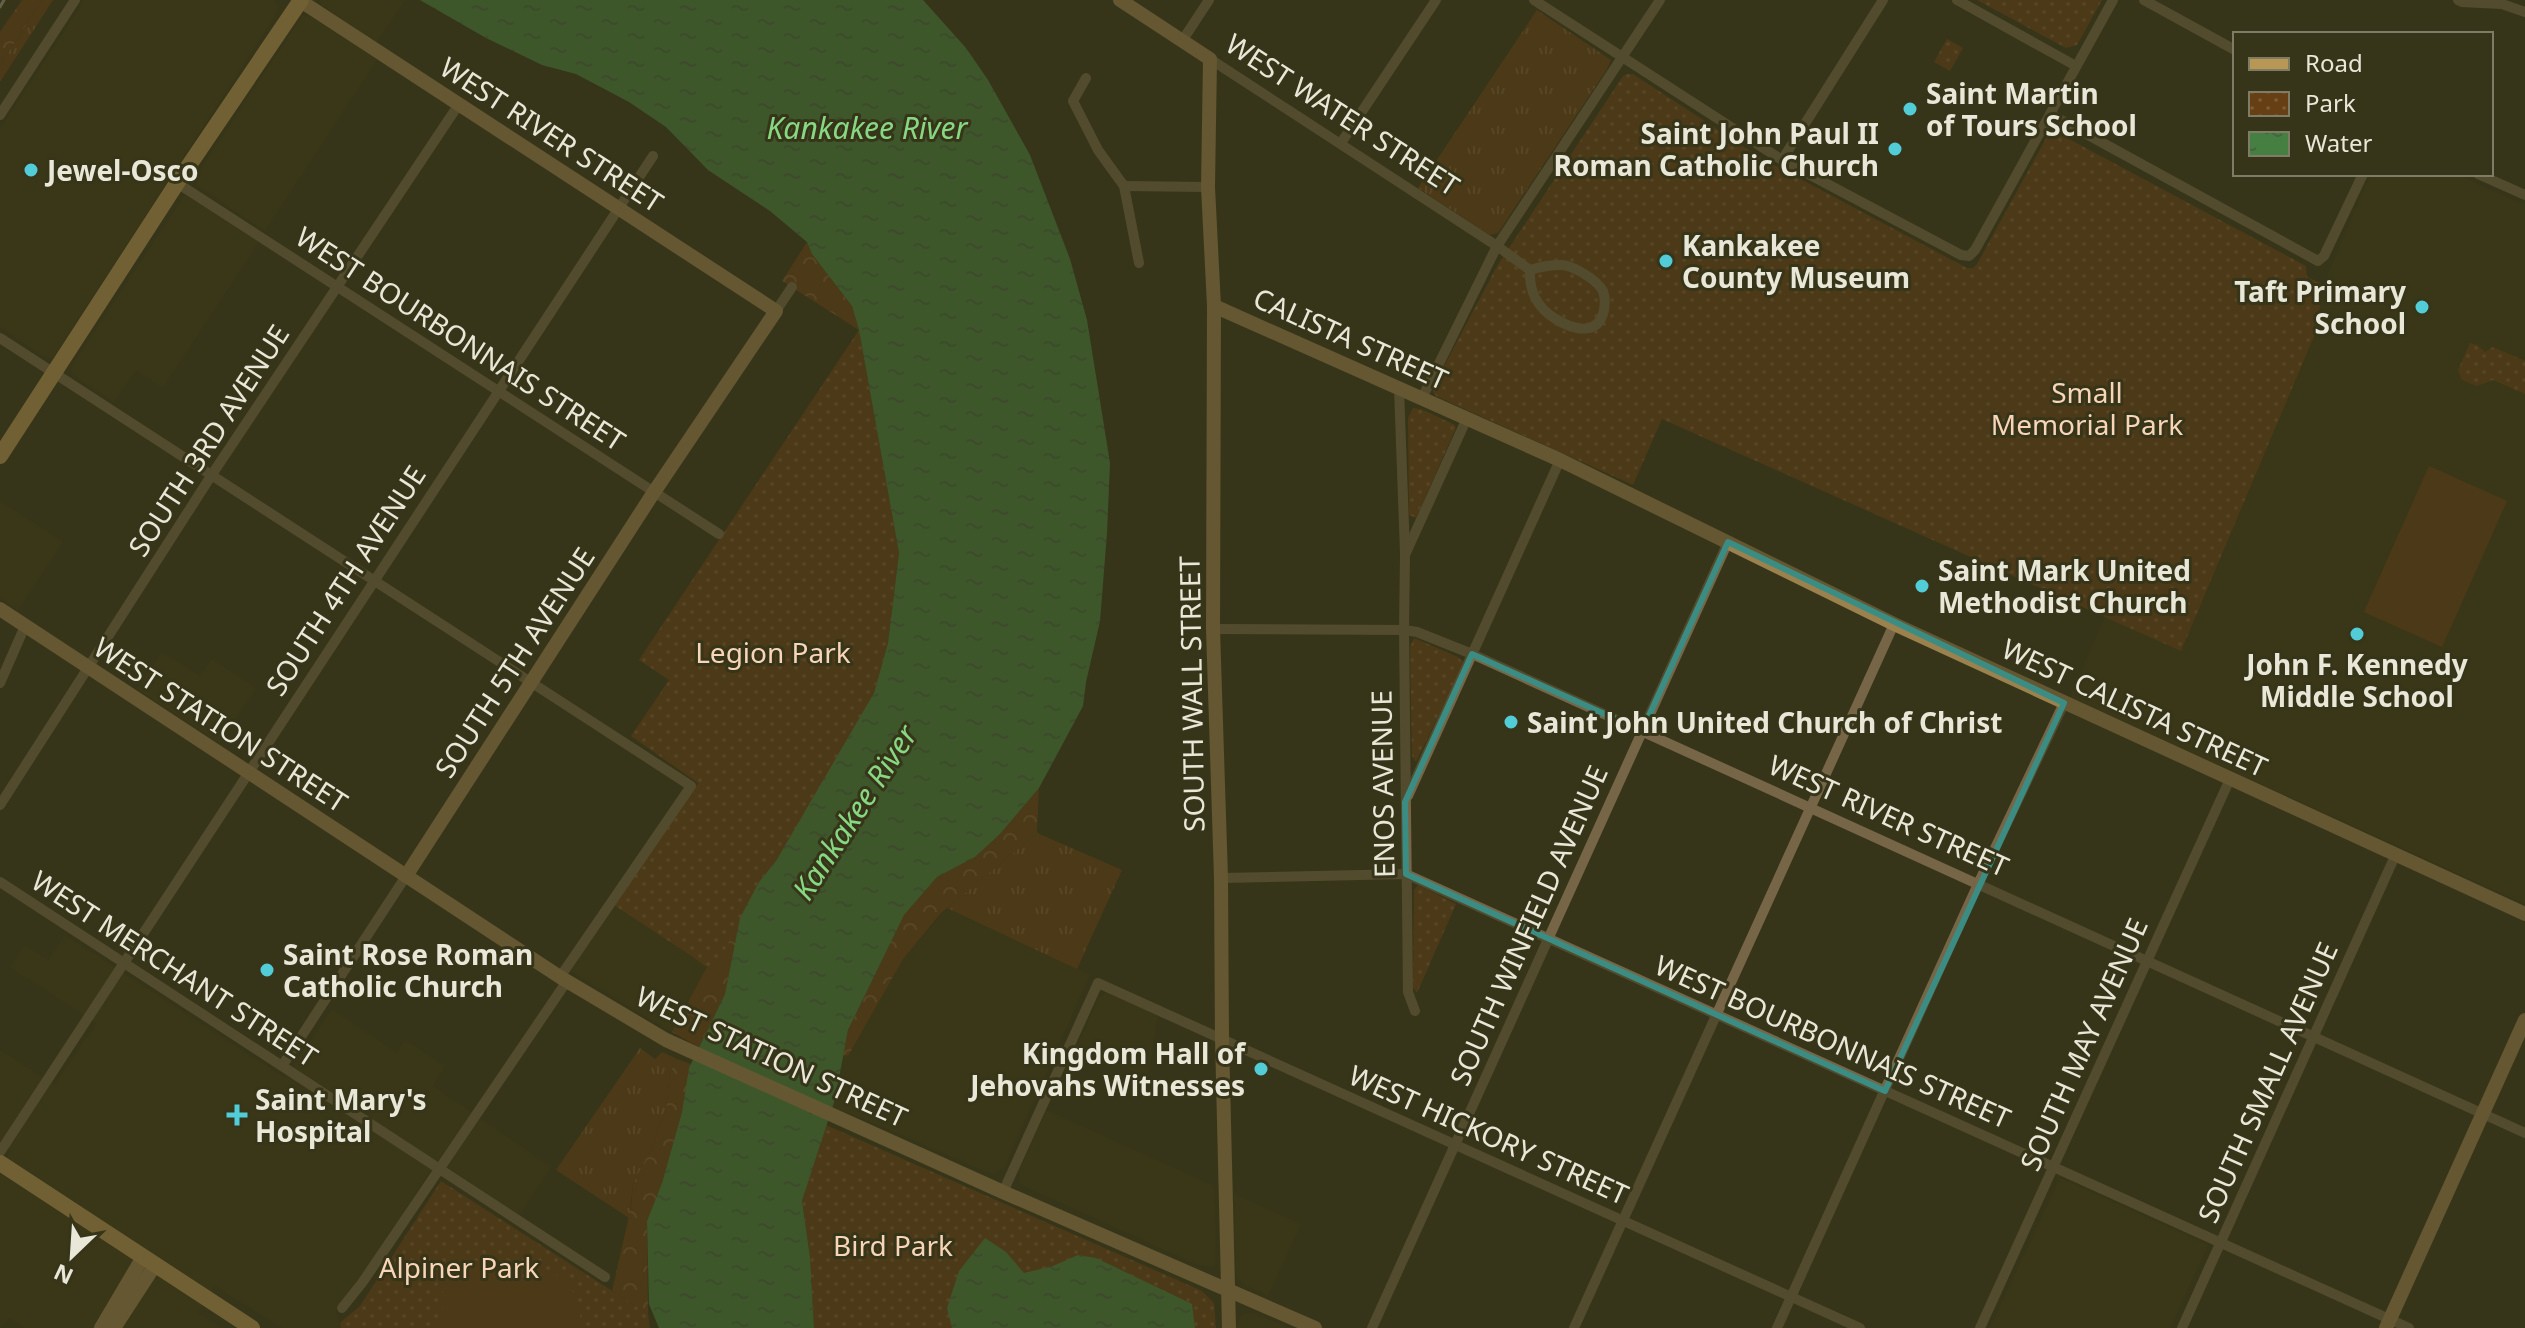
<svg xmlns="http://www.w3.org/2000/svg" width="2525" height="1328" font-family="'Noto Sans',sans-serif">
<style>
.built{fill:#3e3b17}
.grass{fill:url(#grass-tufts)}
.forest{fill:url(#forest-crowns)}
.park{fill:url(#park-dots)}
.pitch{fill:#673f15}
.water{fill:url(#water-ripples)}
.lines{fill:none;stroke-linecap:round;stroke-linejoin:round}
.street{stroke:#766647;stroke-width:10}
.secondary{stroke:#9b814e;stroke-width:14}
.primary{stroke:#b89653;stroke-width:16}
.rail{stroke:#97957f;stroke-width:3}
.marked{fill:none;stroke:#3b8d83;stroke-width:6;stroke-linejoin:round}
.poi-dot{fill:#52ccd6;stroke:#373519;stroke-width:3}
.labels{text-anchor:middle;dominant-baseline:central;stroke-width:6;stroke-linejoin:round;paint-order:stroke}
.poi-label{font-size:28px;font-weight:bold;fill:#e9e7d7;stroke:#373519;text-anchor:start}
.street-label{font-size:28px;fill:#e9e7d7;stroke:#373519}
.park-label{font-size:28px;fill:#f8d5b7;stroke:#373519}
.water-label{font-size:30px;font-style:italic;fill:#87d883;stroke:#373519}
</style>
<defs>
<pattern id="grass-tufts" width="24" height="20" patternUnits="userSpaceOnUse" patternTransform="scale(2)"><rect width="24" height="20" fill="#673f15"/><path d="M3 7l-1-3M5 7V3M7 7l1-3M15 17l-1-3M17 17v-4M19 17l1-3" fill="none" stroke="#7d5b36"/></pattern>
<pattern id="forest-crowns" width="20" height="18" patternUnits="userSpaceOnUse" patternTransform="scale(2)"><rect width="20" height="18" fill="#673f15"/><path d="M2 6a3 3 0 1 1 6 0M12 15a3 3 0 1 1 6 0" fill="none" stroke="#7d5b36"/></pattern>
<pattern id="park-dots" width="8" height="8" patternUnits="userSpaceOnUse" patternTransform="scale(2)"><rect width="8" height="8" fill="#673f15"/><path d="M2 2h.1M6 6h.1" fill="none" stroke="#7d5b36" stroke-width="1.8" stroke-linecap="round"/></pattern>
<pattern id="water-ripples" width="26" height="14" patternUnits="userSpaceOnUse" patternTransform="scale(2)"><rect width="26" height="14" fill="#458042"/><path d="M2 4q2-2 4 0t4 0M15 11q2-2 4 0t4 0" fill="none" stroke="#456541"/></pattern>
</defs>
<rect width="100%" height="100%" fill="#373519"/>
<g class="built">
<polygon points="85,0 274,0 278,7 275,16 52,359 43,356 0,327 0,129"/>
<polygon points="319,0 405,0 376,43 322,5"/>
<polygon points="303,15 312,17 377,60 265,231 198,186 195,177"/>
<polygon points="2371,174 2456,174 2525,205 2525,904 2070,697 2105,616 2181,650 2317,329 2323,284"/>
<polygon points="185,195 259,242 163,388 136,370 114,402 72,374 71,367"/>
<polygon points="0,501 63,542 18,610 0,598"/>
<polygon points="162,652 200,676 212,659 256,688 220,743 137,689"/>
<polygon points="614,905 707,967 672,1032 569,970"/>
<polygon points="947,908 1090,975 1005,1166 997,1173 989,1173 874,1123 832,1107 843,1055 848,1056 903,959"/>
<polygon points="65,935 285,1078 332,1009 397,1053 405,1040 445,1066 433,1086 551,1167 519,1215 437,1160 352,1292 336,1311 341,1328 282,1328 215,1286 198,1313 222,1328 25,1328 9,1318 0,1328 0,1169 11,1151 0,1143 0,1050 55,1085 96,1023 10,967 24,945 48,960"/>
<polygon points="1107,992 1158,1014 1148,1078 1077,1046 1099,998"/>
<polygon points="1047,1110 1214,1186 1216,1264 1212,1267 1198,1265 1022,1185 1019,1181 1020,1169"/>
<polygon points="2060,1178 2208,1245 2170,1328 1990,1328"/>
<polygon points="1234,1194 1301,1224 1268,1296 1245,1285 1236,1276"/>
<polygon points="1246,1313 1253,1313 1290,1328 1236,1328 1241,1316"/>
</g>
<g class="grass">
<polygon points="42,0 53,0 0,82 0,65"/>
<polygon points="1537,10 1611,60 1607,69 1498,233 1490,235 1418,188"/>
<polygon points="1037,833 1122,870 1077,969 947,908"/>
<polygon points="640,1048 655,1059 662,1052 677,1059 670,1072 666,1110 651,1149 633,1184 629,1218 556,1170"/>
</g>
<g class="forest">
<polygon points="22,0 42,0 0,65 0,32"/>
<polygon points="807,242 812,254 852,306 859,330 782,281"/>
<polygon points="1039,788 1037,833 941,913 903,959 848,1056 843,1055 848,1030 904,915 937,877 975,857 1000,834"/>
<polygon points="755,889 740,919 725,994 699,1047 672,1032 707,967 694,958"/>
<polygon points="677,1059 691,1064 682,1112 662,1183 647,1221 648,1314 612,1291 631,1207 633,1184 651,1149 666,1110 670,1072"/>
</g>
<g class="park">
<polygon points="1977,0 2102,0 2077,45 2066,48"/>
<polygon points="1947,39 1963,48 1950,71 1934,62"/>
<polygon points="1627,74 1633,74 1761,158 1967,268 1973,268 1977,264 2049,133 2054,131 2306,266 2307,277 2323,284 2317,329 2181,651 1662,419 1633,485 1436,396 1433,392 1433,387 1497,266 1623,76"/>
<polygon points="859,330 899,553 888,643 872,700 776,861 759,882 714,971 614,905 698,783 631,736 669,680 639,660"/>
<polygon points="2470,343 2477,345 2485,352 2493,347 2525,361 2525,394 2493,380 2477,386 2462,380 2458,370"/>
<polygon points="1413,408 1421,409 1455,425 1456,428 1416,518 1409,515 1408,418"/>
<polygon points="1414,638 1458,657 1464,663 1416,762 1412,756 1410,647"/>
<polygon points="1418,885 1456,904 1417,993 1413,988 1414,890"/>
<polygon points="826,1125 1202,1291 1214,1303 1216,1328 814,1328 810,1257 802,1201"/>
<polygon points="441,1181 648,1314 650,1328 341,1328 340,1323 360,1306"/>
</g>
<g class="pitch">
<polygon points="2429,466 2507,501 2442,647 2364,612"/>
<path d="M456,1252L520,1279L546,1276L550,1270C571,1285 585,1301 579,1328H442L443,1290Z"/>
</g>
<g class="water">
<polygon points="420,0 923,0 966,48 988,80 1030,155 1070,259 1087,320 1110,463 1107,533 1100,621 1086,682 1083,706 1039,788 1000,834 975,857 937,877 904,915 848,1030 835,1099 802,1201 810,1257 814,1328 659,1328 649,1304 647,1221 662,1183 682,1112 689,1068 725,994 740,918 759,882 776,861 874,693 888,643 899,553 859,330 852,306 812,254 807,242 770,211 708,170 666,127 629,102 576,74 542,65 486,38"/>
<polygon points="985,1238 1006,1252 1024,1273 1053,1266 1078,1255 1096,1258 1192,1304 1195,1328 952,1328 947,1308 959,1271"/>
</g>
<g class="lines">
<g class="street">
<polyline points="1534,0 1782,160 1961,255 1969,256 1975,250 2113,0"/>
<polyline points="1957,0 2076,66"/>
<polyline points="2144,0 2235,50"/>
<polyline points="2458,0 2462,2 2502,4 2525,12"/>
<polyline points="1182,41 1209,0"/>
<path d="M1210,59L1497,246L1530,270C1529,291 1536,306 1554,318C1571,329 1598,338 1604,310C1605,304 1605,297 1603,291C1597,280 1573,265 1561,265C1551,265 1539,267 1530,270"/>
<polyline points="1086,78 1073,101 1098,150 1124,186 1139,263"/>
<polyline points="2050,114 2318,261 2324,256 2363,174"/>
<polyline points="0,115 75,0"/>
<polyline points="1341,143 1436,0"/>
<polyline points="1782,160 1883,0"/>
<polyline points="2478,174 2525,195"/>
<polyline points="177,183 719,534"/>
<polyline points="1124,186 1208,187"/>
<polyline points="776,311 792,287"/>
<polyline points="0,338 691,786 560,977"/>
<polyline points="1399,388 1405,553"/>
<polyline points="1422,398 1497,246 1660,0"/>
<polyline points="1213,629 1404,630 1417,632 1472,654 2525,1133"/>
<polyline points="0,683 25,626"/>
<polyline points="1408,796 1560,460"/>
<polyline points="0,805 211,476 459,104"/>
<polyline points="1221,878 1406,874 2409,1328"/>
<polyline points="0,882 605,1277"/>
<polyline points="1415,1011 1408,992 1404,630 1405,555 1467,418"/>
<polyline points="282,1066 406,876"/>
<polyline points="0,1152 653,156"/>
<polyline points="1003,1192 1098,983 1860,1328"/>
<polyline points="342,1308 362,1283 567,981"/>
<polyline points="1372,1328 1728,542"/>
<polyline points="1574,1328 1894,624"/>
<polyline points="1777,1328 1978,884 2064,703"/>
<polyline points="1980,1328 2230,779"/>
<polyline points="2182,1328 2395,856"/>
</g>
<g class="secondary">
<polyline points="299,0 776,311 654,492 406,876"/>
<polyline points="1120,0 1210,59 1208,187 1214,306 1213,629 1221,878 1222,1039 1229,1328"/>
<polyline points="1214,306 1560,460 1894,624 2525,914"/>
<polyline points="0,609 560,977 666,1040 1003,1192 1315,1328"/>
<polyline points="101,1328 143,1257"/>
<polyline points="114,1328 155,1265"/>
<polyline points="2386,1328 2525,1020"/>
</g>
<g class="primary">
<polyline points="0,456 177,183 301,0"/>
<polyline points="0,1163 252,1328"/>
</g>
<polyline class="rail" points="0,7 4,0"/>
</g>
<path d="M0 0H2525V1328H0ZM1728,542L2064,703L1885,1091L1406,874L1405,802L1472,654L1642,731Z" fill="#373519" fill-opacity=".55" fill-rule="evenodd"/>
<path class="marked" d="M1728,542L2064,703L1885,1091L1406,874L1405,802L1472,654L1642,731Z"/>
<g class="poi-dot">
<circle cx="1910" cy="109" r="8"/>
<circle cx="1895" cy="149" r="8"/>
<circle cx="31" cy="170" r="8"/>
<circle cx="1666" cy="261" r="8"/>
<circle cx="2422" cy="307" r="8"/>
<circle cx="1922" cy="586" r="8"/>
<circle cx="2357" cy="634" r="8"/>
<circle cx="1511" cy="722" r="8"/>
<circle cx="267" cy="970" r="8"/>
<circle cx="1261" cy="1069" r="8"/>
<path d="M233 1103h8v8h8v8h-8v8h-8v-8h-8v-8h8z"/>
</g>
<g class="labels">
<g class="poi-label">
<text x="1926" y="93">Saint Martin<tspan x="1926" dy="32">of Tours School</tspan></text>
<text x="1879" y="133" text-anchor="end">Saint John Paul II<tspan x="1879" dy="32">Roman Catholic Church</tspan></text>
<text x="47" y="170">Jewel-Osco</text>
<text x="1682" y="245">Kankakee<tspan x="1682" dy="32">County Museum</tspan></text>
<text x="2406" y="291" text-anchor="end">Taft Primary<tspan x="2406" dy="32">School</tspan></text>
<text x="1938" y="570">Saint Mark United<tspan x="1938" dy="32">Methodist Church</tspan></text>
<text x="2357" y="664" text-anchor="middle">John F. Kennedy<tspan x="2357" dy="32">Middle School</tspan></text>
<text x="1527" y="722">Saint John United Church of Christ</text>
<text x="283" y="954">Saint Rose Roman<tspan x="283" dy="32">Catholic Church</tspan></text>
<text x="1245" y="1053" text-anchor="end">Kingdom Hall of<tspan x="1245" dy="32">Jehovahs Witnesses</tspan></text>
<text x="255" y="1099">Saint Mary's<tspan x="255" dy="32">Hospital</tspan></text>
</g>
<g class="street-label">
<text transform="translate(1343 114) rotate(33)">WEST WATER STREET</text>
<text transform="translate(552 134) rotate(33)">WEST RIVER STREET</text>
<text transform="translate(461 338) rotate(33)">WEST BOURBONNAIS STREET</text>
<text transform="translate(1351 338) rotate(24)">CALISTA STREET</text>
<text transform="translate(208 440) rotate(-57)">SOUTH 3RD AVENUE</text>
<text transform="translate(345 580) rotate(-57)">SOUTH 4TH AVENUE</text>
<text transform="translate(514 662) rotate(-57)">SOUTH 5TH AVENUE</text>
<text transform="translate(1191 694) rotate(-91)">SOUTH WALL STREET</text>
<text transform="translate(2135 707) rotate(25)">WEST CALISTA STREET</text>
<text transform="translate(221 724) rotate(33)">WEST STATION STREET</text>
<text transform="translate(1382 784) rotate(-91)">ENOS AVENUE</text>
<text transform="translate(1889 815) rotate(24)">WEST RIVER STREET</text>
<text transform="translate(1528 925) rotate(-66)">SOUTH WINFIELD AVENUE</text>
<text transform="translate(175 968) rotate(33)">WEST MERCHANT STREET</text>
<text transform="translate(1833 1041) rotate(24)">WEST BOURBONNAIS STREET</text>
<text transform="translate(2083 1044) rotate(-66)">SOUTH MAY AVENUE</text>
<text transform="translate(772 1056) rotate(25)">WEST STATION STREET</text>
<text transform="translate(2267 1082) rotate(-66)">SOUTH SMALL AVENUE</text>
<text transform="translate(1489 1134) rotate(24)">WEST HICKORY STREET</text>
</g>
<g class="park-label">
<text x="2087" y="392">Small<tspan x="2087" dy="32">Memorial Park</tspan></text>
<text x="773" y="652">Legion Park</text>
<text x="893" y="1245">Bird Park</text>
<text x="459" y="1267">Alpiner Park</text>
</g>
<g class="water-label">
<text x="867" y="127">Kankakee River</text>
<text transform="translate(854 812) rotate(-57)">Kankakee River</text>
</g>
</g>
<rect x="2233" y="32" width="260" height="144" fill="#373519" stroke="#7e7c65" stroke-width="2"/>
<rect x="2249" y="58" width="40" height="12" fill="#b89653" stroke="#7e7c65" stroke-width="2"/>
<text x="2305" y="72" font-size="24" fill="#e9e7d7">Road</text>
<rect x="2249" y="92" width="40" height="24" fill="url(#park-dots)" stroke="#7e7c65" stroke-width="2"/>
<text x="2305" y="112" font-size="24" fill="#e9e7d7">Park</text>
<rect x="2249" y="132" width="40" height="24" fill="url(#water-ripples)" stroke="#7e7c65" stroke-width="2"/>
<text x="2305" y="152" font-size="24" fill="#e9e7d7">Water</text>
<g transform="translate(72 1256) rotate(205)" stroke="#373519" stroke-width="6" paint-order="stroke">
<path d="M0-6L14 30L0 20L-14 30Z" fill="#e9e7d7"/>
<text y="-12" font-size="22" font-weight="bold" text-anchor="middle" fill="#e9e7d7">N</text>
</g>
</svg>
